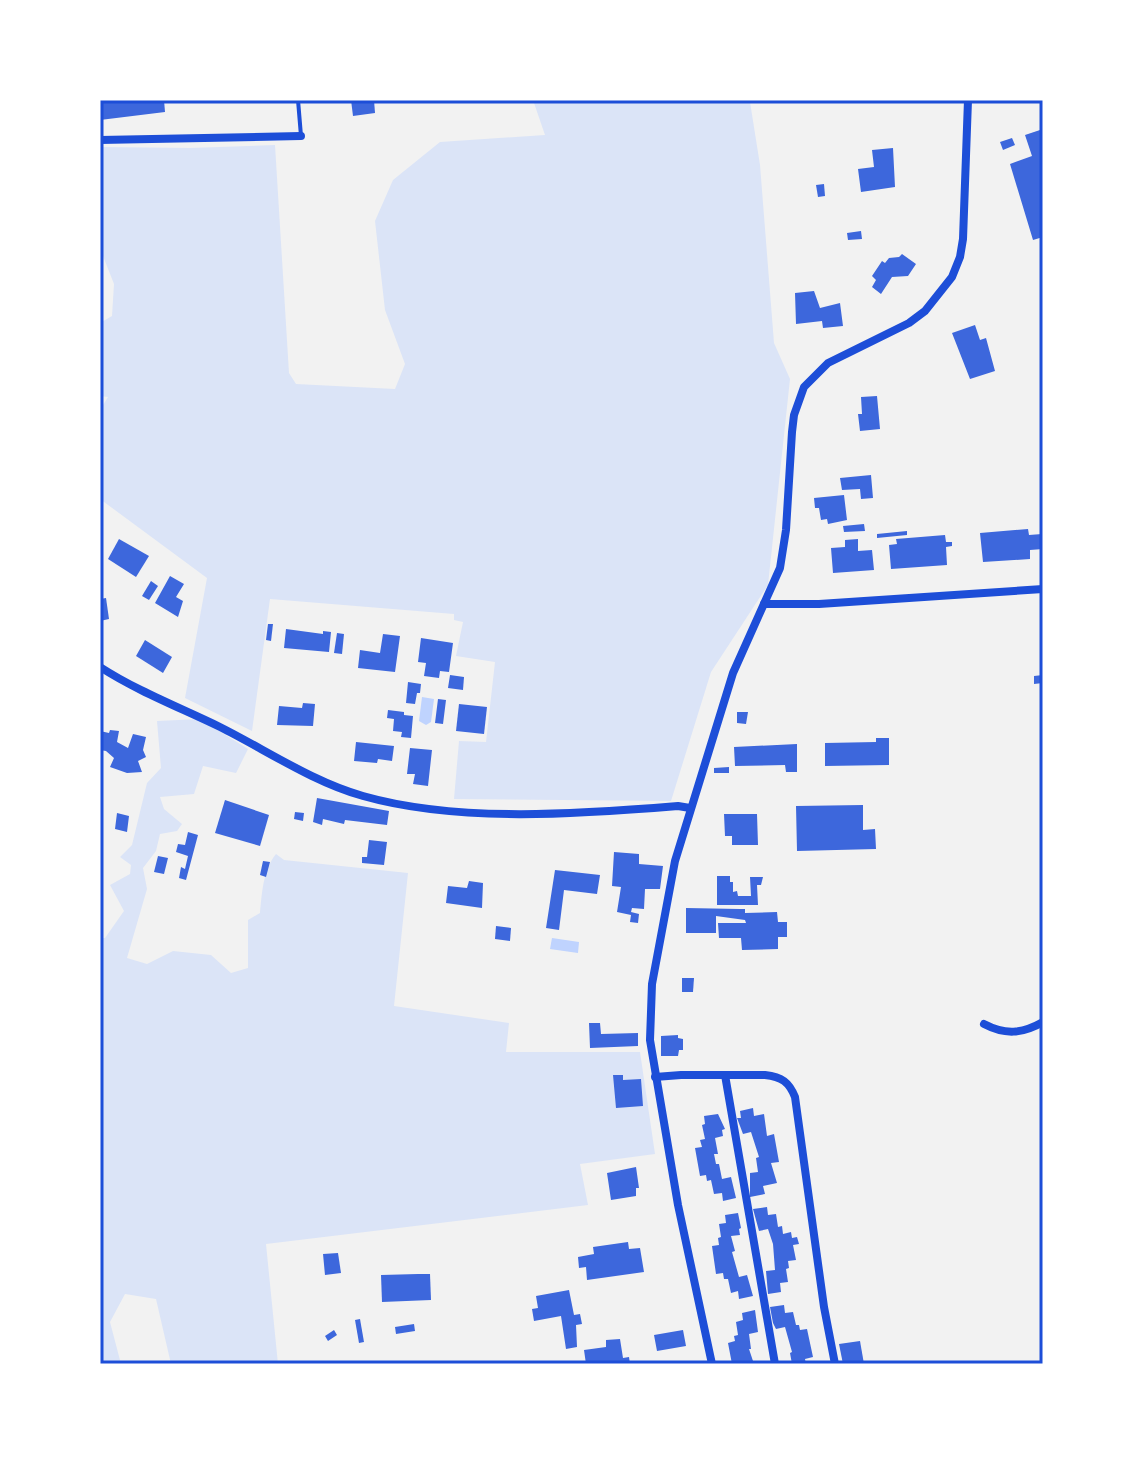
<svg xmlns="http://www.w3.org/2000/svg" width="1143" height="1464" font-family="'PT Sans',sans-serif">
<style>
.green{fill:#dbe4f7}
.water{fill:#bfd3fe}
.building{fill:#3d67dc}
.lines{fill:none;stroke-linecap:round;stroke-linejoin:round}
.service{stroke:#1d4ed8;stroke-width:4}
.minor{stroke:#1d4ed8;stroke-width:8}
.neatline{fill:none;stroke:#1d4ed8;stroke-width:3}
</style>
<rect width="100%" height="100%" fill="#f2f2f2"/>
<g class="green">
<polygon points="533,100 750,102 760,165 774,343 790,379 768,585 711,672 671,801 454,799 459,741 486,742 495,662 456,656 463,622 454,620 454,614 270,599 252,731 185,698 207,578 100,499 100,410 108,397 100,396 100,323 112,316 114,284 103,256 100,256 100,147 190,148 275,145 289,373 296,384 395,389 405,364 385,310 375,221 393,180 440,142 545,135"/>
<path d="M200,719L248,749L236,773L203,766L194,794L160,797L164,809L182,824L177,831L160,834L156,851L143,868L147,889L127,958L147,964L173,951L211,955L231,973L248,968V920L260,913C262,893 263,870 276,854L284,860L408,873L394,1006L509,1023L506,1052H640L655,1154L580,1164L588,1205L266,1244L278,1364H171L156,1299L125,1294L110,1322L121,1364H100V938H105L124,911L110,885L130,874L131,865L120,857L132,845L147,783L161,768L157,721Z"/>
</g>
<g class="water">
<polygon points="422,697 434,699 431,722 426,725 419,721"/>
<polygon points="552,938 579,942 578,953 550,949"/>
</g>
<g class="building">
<polygon points="100,100 164,100 165,112 100,120"/>
<polygon points="351,100 374,100 375,113 353,116"/>
<polygon points="1043,129 1043,237 1033,240 1010,164 1032,156 1025,135"/>
<polygon points="1012,138 1015,145 1003,150 1000,142"/>
<polygon points="893,148 895,187 861,192 858,169 874,167 872,150"/>
<polygon points="824,184 825,196 818,197 816,185"/>
<polygon points="861,231 862,239 848,240 847,233"/>
<polygon points="902,254 916,264 908,276 892,277 881,294 872,287 876,280 872,276 882,261 885,263 889,258 899,257"/>
<polygon points="814,291 820,308 840,303 843,326 823,328 822,321 796,324 795,293"/>
<polygon points="975,325 980,340 986,338 995,371 970,379 952,333"/>
<polygon points="877,396 880,429 860,431 858,414 862,414 861,397"/>
<polygon points="871,475 873,498 861,499 860,489 842,490 840,478"/>
<polygon points="844,495 847,520 828,524 827,519 821,520 819,508 815,508 814,498"/>
<polygon points="864,524 865,531 844,532 843,526"/>
<polygon points="1028,529 1029,535 1042,534 1043,549 1030,550 1030,559 983,562 980,533"/>
<polygon points="907,531 907,535 877,538 877,534"/>
<polygon points="945,535 946,542 952,542 952,546 946,547 947,565 891,569 889,545 897,544 896,539"/>
<polygon points="119,539 149,556 136,577 108,559"/>
<polygon points="858,539 858,551 872,550 874,570 833,573 831,548 845,547 845,540"/>
<polygon points="170,576 184,584 176,597 183,601 178,617 155,603"/>
<polygon points="151,581 158,586 149,600 142,596"/>
<polygon points="106,598 109,619 100,621 100,599"/>
<polygon points="268,624 273,624 271,641 266,640"/>
<polygon points="286,629 323,634 323,631 331,632 329,652 284,648"/>
<polygon points="337,633 344,634 342,654 334,653"/>
<polygon points="383,634 400,636 395,672 358,668 360,650 380,653"/>
<polygon points="421,638 453,643 449,672 440,671 439,678 424,676 426,663 418,662"/>
<polygon points="145,640 172,657 163,673 136,656"/>
<polygon points="450,675 464,677 463,690 448,688"/>
<polygon points="1043,675 1043,683 1034,684 1034,676"/>
<polygon points="408,682 421,684 420,693 417,693 415,704 406,703"/>
<polygon points="438,699 446,700 443,724 435,723"/>
<polygon points="303,703 315,704 313,726 277,725 279,706 302,708"/>
<polygon points="459,704 487,707 484,734 456,731"/>
<polygon points="388,710 404,712 404,715 413,716 411,738 401,737 402,732 393,731 394,719 387,718"/>
<polygon points="737,712 748,712 746,724 737,723"/>
<polygon points="110,730 119,731 117,742 128,748 133,734 146,737 143,750 146,757 138,761 142,772 127,773 110,767 114,758 106,751 100,750 100,731 109,733"/>
<polygon points="876,738 889,738 889,765 825,766 825,743 876,742"/>
<polygon points="356,742 394,746 392,761 378,759 377,763 354,761"/>
<polygon points="797,744 797,772 786,772 785,765 735,766 734,747"/>
<polygon points="410,748 432,750 428,786 413,784 415,774 407,774"/>
<polygon points="729,767 729,773 714,773 714,768"/>
<polygon points="317,798 389,811 387,825 345,820 344,824 323,819 322,825 313,822"/>
<polygon points="225,800 269,815 260,846 215,833"/>
<polygon points="863,805 863,830 875,829 876,849 797,851 796,806"/>
<polygon points="295,812 304,813 303,821 294,819"/>
<polygon points="117,813 129,816 127,832 115,829"/>
<polygon points="724,814 757,814 758,845 732,845 732,836 725,836"/>
<polygon points="188,832 198,835 186,880 179,878 181,867 185,869 188,856 176,852 178,844 185,845"/>
<polygon points="369,840 387,842 384,865 362,863 362,857 367,857"/>
<polygon points="614,852 639,854 639,864 663,866 660,889 645,889 644,909 632,908 631,912 639,914 638,923 630,922 631,915 617,912 621,887 612,886"/>
<polygon points="158,856 168,858 164,874 154,872"/>
<polygon points="263,861 270,862 266,877 260,875"/>
<polygon points="555,870 600,875 597,894 564,890 559,930 546,928"/>
<polygon points="717,876 730,876 730,882 733,882 733,892 737,891 738,896 751,896 750,877 763,877 761,885 757,885 758,905 717,905"/>
<polygon points="469,881 483,883 482,908 446,903 448,886 467,888"/>
<polygon points="686,908 740,909 745,909 745,913 777,912 778,922 787,922 787,937 778,937 778,949 742,950 741,938 719,938 718,923 746,923 745,920 716,916 716,933 686,933"/>
<polygon points="496,926 511,928 510,941 495,939"/>
<polygon points="682,978 694,978 693,992 682,992"/>
<polygon points="589,1023 600,1023 601,1034 638,1033 638,1046 590,1048"/>
<polygon points="678,1035 678,1038 683,1039 683,1050 679,1050 678,1056 661,1056 661,1036"/>
<polygon points="613,1075 623,1075 623,1080 641,1079 643,1106 616,1108"/>
<polygon points="753,1108 754,1116 764,1114 767,1136 774,1134 779,1162 771,1163 777,1183 763,1186 765,1194 750,1197 750,1173 758,1172 756,1158 759,1157 751,1132 743,1134 737,1118 741,1118 740,1111"/>
<polygon points="718,1114 725,1129 722,1130 723,1136 715,1138 718,1154 714,1154 716,1164 719,1164 722,1179 731,1177 736,1198 723,1201 722,1193 714,1194 711,1180 707,1181 706,1175 700,1176 695,1148 702,1147 700,1140 705,1139 702,1125 705,1124 704,1116"/>
<polygon points="636,1167 639,1188 636,1188 636,1196 611,1200 607,1173"/>
<polygon points="767,1207 768,1215 776,1214 778,1227 782,1226 783,1234 791,1232 792,1238 797,1237 799,1244 793,1245 796,1260 788,1261 789,1268 786,1269 788,1282 780,1283 781,1292 768,1294 766,1271 775,1270 773,1244 768,1229 759,1231 753,1209"/>
<polygon points="738,1213 741,1228 739,1229 740,1235 731,1236 735,1251 732,1252 739,1277 747,1275 753,1296 739,1299 738,1291 731,1293 728,1279 724,1279 723,1273 716,1274 712,1246 719,1245 718,1238 721,1237 719,1224 726,1223 725,1215"/>
<polygon points="628,1242 629,1249 640,1248 644,1272 587,1280 586,1267 579,1268 578,1257 594,1254 593,1247"/>
<polygon points="338,1253 341,1273 325,1275 323,1254"/>
<polygon points="418,1274 430,1274 431,1300 382,1302 381,1275"/>
<polygon points="569,1290 574,1315 580,1314 582,1324 576,1325 577,1347 566,1349 561,1316 534,1321 532,1309 538,1308 536,1296"/>
<polygon points="784,1305 785,1313 793,1312 796,1325 799,1325 800,1330 807,1329 813,1357 805,1359 806,1364 792,1364 790,1353 792,1352 785,1327 776,1329 773,1323 770,1307"/>
<polygon points="755,1310 758,1332 749,1334 751,1349 749,1349 754,1364 732,1364 728,1343 735,1341 734,1336 738,1335 736,1322 743,1320 742,1313"/>
<polygon points="360,1319 364,1342 359,1343 355,1320"/>
<polygon points="414,1324 415,1331 396,1334 395,1327"/>
<polygon points="334,1330 337,1335 328,1341 325,1336"/>
<polygon points="683,1330 686,1346 657,1351 654,1335"/>
<polygon points="620,1339 623,1358 629,1357 630,1364 586,1364 584,1350 606,1347 606,1340"/>
<polygon points="860,1341 864,1364 843,1364 839,1344"/>
</g>
<g class="lines">
<polyline class="service" points="298,100 301,136"/>
<g class="minor">
<polyline points="100,140 301,136"/>
<polyline points="764,604 819,604 1043,589"/>
<path d="M100,667C137,691 181,708 220,727C266,750 313,782 363,796C458,823 580,814 678,806L690,808"/>
<path d="M984,1024C1005,1035 1022,1034 1043,1022"/>
<polyline points="725,1075 775,1364"/>
<path d="M655,1077L681,1075H765C782,1077 789,1082 795,1097L824,1307L835,1364"/>
<polyline points="712,1364 678,1205 650,1040 652,984 675,861 733,673 780,568 786,530 792,432 794,415 804,387 828,363 909,323 925,311 952,277 960,257 963,239 968,100"/>
</g>
</g>
<rect width="1143" height="1464" fill="none" stroke="#ffffff" stroke-width="204"/>
<rect x="102" y="102" width="939" height="1260" class="neatline"/>
</svg>
